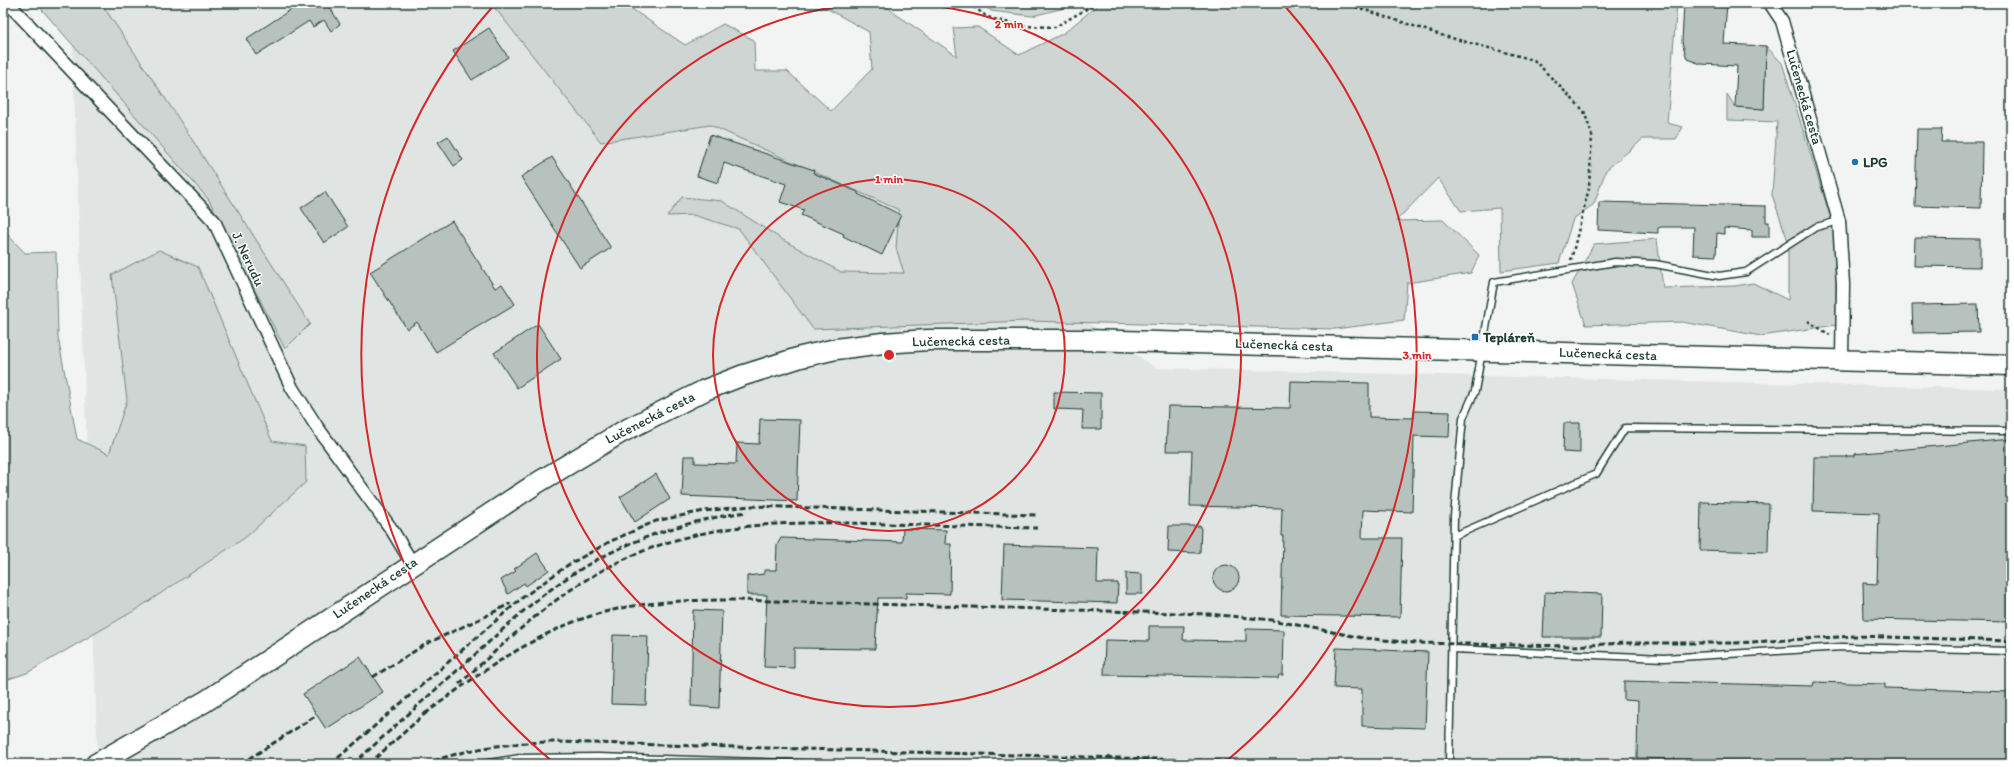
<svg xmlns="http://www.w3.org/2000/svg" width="2014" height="767" font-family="Itim,sans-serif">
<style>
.built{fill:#e0e4e3}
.green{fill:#ced5d3;stroke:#768984}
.building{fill:#b7c1bd;stroke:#1f3d34}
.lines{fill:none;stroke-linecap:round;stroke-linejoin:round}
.lane-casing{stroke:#1f3d34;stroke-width:9}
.street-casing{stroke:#1f3d34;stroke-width:15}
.primary-casing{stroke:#1f3d34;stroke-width:23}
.path{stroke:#1f3d34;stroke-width:2.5;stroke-dasharray:3 3;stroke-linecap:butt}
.lane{stroke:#fff;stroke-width:6}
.street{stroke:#fff;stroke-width:12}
.primary{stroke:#fff;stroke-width:20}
.rail{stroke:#1f3d34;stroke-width:3;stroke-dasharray:6 3;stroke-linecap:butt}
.ring{fill:none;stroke:#d62828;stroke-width:2}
.poi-dot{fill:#1f6fb2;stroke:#fff;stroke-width:1.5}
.labels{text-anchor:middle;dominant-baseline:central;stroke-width:3;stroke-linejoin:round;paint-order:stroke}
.street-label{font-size:14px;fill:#1f3d34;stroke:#fff}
.poi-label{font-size:14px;font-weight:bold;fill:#1f3d34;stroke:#fff;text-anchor:start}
.centre{fill:#d62828;stroke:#fff;stroke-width:2}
.ring-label{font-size:12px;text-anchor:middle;font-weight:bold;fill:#d62828;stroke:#fff;stroke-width:3;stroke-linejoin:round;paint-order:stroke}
</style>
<rect width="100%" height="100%" fill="#f2f3f3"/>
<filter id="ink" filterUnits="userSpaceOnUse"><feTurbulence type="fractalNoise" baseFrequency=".025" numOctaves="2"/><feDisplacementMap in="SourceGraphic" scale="8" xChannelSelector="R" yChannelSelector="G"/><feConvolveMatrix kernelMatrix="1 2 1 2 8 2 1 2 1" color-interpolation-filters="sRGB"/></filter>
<g filter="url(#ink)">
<polygon class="built" points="71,3 491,3 601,142 710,125 911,204 1156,368 2011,389 2011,764 98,764"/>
<g class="green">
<polygon points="36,3 101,3 177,116 310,324 285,349 209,200"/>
<polygon points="491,3 623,3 685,45 723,24 754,40 755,71 787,71 831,111 872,69 869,32 817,3 883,3 897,15 957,56 953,28 978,27 1019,55 1064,33 1100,3 1677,3 1667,123 1683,127 1676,139 1643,139 1606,170 1594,204 1573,219 1559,263 1501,271 1500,208 1461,211 1438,178 1396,221 1443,220 1479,255 1471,273 1407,283 1404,320 1335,329 1026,321 813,329 739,229 693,215 667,216 682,197 722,201 783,240 841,272 904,273 896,248 899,210 710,125 601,142"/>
<polygon points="982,3 1085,3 1032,16 991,11"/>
<polygon points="1766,46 1782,63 1836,235 1836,325 1761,336 1682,322 1586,325 1572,284 1594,244 1657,239 1663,288 1735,286 1753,283 1788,300 1788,241 1772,195 1777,122 1727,120 1727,94 1735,107 1764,109"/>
<polygon points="3,230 25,253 56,252 58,337 77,439 109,454 127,400 112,275 159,250 198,267 272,441 305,446 306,482 246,537 137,609 27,673 3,681 3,409 8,406 3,398"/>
</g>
<g class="building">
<polygon points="301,3 327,3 340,24 331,31 324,20 313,27 309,21 256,55 246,39"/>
<polygon points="1684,3 1727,3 1724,44 1766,46 1764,109 1735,107 1737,66 1701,64 1687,59 1682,42"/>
<polygon points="489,28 508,57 472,80 453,51"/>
<polygon points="1917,129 1942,129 1941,142 1982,142 1981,208 1915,206"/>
<polygon points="710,135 814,170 813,173 858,192 858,194 901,215 882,255 843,236 844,234 801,215 804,210 780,202 786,184 724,163 718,183 697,176"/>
<polygon points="448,136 463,160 454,166 438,142"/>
<polygon points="552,157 611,248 580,268 521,177"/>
<polygon points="325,192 348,227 324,243 301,208"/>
<polygon points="1599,202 1766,206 1766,222 1769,222 1769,237 1752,237 1752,230 1724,228 1724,234 1717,233 1716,256 1693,255 1694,227 1661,227 1658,228 1658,233 1598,230"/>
<polygon points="452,221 495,288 502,284 515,304 436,352 417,322 407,329 370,272"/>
<polygon points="1915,238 1980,239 1980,267 1914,266"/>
<polygon points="1978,304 1979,332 1913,333 1912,305"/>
<polygon points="538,324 561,359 517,388 494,353"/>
<polygon points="1291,381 1369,383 1369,417 1414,418 1414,411 1450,412 1449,437 1414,436 1412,512 1363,510 1362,538 1402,538 1400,617 1281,615 1283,536 1281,536 1282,508 1190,506 1192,451 1166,451 1168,406 1290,408"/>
<polygon points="1054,392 1101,393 1101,429 1082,429 1083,410 1054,409"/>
<polygon points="760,419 800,420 797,501 682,496 684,456 695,456 695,463 736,464 737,443 759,444"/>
<polygon points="1564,423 1580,423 1580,453 1563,452"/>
<polygon points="2011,439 2011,622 1864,619 1863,583 1877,584 1879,513 1813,511 1814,457 1847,457 1847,456 1854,456 1854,454"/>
<polygon points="656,474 670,499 635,522 620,497"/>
<polygon points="1701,502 1769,504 1768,552 1700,550"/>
<polygon points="1169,526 1201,526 1200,553 1168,552"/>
<polygon points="903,529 946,530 945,544 951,544 950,594 906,593 906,598 878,598 875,649 794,648 794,668 764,667 767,595 747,595 747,576 764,574 764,570 776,570 777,545 781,538 902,542"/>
<polygon points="1004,545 1098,548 1097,583 1118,583 1117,603 1002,600"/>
<polygon points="537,553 549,570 526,586 524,583 508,594 501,580 516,571 514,569"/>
<circle cx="1226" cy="578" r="13"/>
<polygon points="1126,573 1142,574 1142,594 1126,594"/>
<polygon points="1545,592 1602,594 1601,637 1543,637"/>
<polygon points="693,610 722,611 719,708 691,706"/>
<polygon points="1149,626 1184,626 1183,640 1246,641 1246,629 1284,630 1283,675 1279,675 1278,678 1104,675 1105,640 1149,641"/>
<polygon points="613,635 648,636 646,705 611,704"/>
<polygon points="1336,648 1428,652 1425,728 1362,726 1362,689 1334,688"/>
<polygon points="360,657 383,692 326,729 303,694"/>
<polygon points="1624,681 1813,686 1814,682 1885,684 1885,688 2011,692 2011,764 1865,764 1637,758 1638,701 1624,700"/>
</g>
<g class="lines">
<defs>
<g id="lane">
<polyline points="1454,536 1596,474 1625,428 2011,431"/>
<polyline points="1452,649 1664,658 1842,647 2011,651"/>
<polyline points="483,764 520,758 597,757 823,764"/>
<polyline points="1449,764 1454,516 1463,418 1475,391 1494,282 1615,262 1655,264 1719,276 1746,272 1816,227 1839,221"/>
</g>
<g id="street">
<polyline points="8,3 214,221 292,388 317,427 392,530 412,563"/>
<polyline points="1770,3 1782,21 1839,221 1843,284 1842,360"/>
</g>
<polyline id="primary" points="96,764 206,701 537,483 622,432 705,390 741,376 801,357 836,349 883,343 928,340 1085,340 2011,365"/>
</defs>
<use href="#lane" class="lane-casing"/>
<use href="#street" class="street-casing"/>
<use href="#primary" class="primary-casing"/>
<g class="path">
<polyline points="969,3 987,17 1021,26 1055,27 1097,3"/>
<polyline points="1344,3 1444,36 1534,60 1584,111 1592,135 1589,188 1571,260"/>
<polyline points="1808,321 1830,335"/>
</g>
<use href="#lane" class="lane"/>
<use href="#street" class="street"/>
<use href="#primary" class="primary"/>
<g class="rail">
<polyline points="373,677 426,644 488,615 511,603"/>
<path d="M459,684C505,643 550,598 605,569C695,520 786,521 886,524C936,525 987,527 1037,528"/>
<path d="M425,714C470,679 537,632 591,616C638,601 687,600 736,600L1208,614L1272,620L1363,638L1415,643L1572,646L1624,643H1734L1856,636L2011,641"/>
<polyline points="241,764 317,715"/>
<polyline points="331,764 522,598 568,565 611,541 656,521 704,511 750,506 1038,515"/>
<path d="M353,764C391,730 429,695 468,661C495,637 521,611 550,590C608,546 676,522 747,512"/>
<polyline points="369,764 429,710"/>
<path d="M425,764C468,748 512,742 558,742L1330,764"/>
</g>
</g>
</g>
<g class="ring">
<circle cx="889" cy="355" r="176"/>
<path d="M892 3A352 352 0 1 1 886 3"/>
<path d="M553 762A528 528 0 0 1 494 5M1284 5A528 528 0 0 1 1225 762"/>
</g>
<g class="poi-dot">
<circle cx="1855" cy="162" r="4"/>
<rect x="1471" y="333" width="8" height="8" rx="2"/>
</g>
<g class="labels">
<g class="street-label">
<text transform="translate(1804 97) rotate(74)">Lučenecká cesta</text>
<text transform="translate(248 259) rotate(65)">J. Nerudu</text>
<text transform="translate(961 341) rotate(-1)">Lučenecká cesta</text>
<text transform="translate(1284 345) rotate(2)">Lučenecká cesta</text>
<text transform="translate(1608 354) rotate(2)">Lučenecká cesta</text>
<text transform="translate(650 418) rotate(-27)">Lučenecká cesta</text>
<text transform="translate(375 588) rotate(-34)">Lučenecká cesta</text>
</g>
<g class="poi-label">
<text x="1863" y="162">LPG</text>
<text x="1483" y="337">Tepláreň</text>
</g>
</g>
<circle cx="889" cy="355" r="6" class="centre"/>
<g class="ring-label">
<text x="1009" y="28">2 min</text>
<text x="889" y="183">1 min</text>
<text x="1417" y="359">3 min</text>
</g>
<rect width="2014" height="767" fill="none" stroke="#fff" stroke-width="16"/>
<rect x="8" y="8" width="1998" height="751" fill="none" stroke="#1f3d34" stroke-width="1.5" filter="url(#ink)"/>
</svg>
